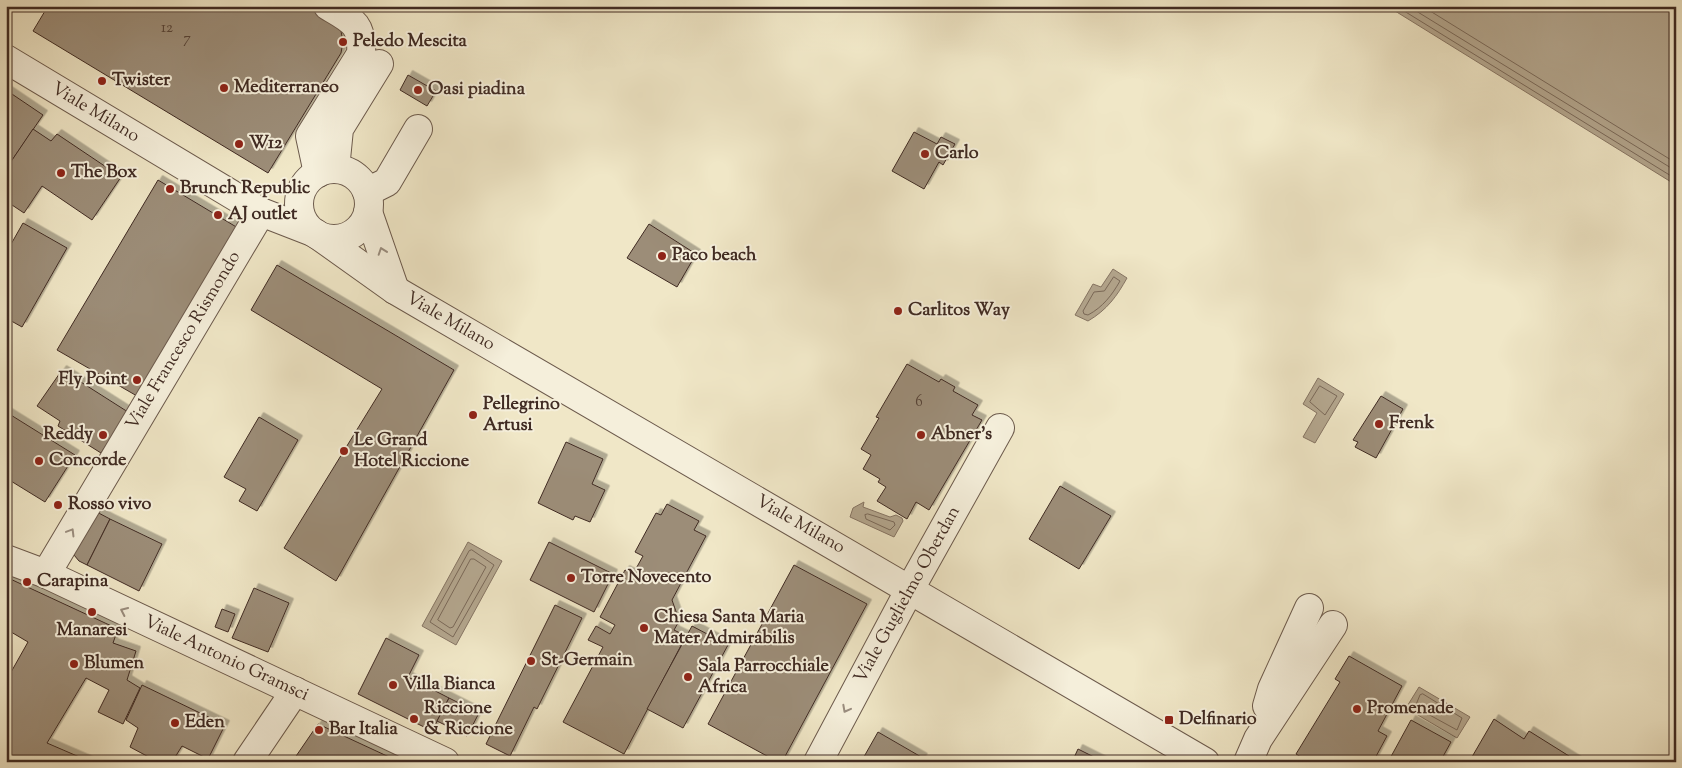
<svg xmlns="http://www.w3.org/2000/svg" width="1682" height="768" font-family="'Sorts Mill Goudy',serif">
<style>
.water{fill:#b4a78f;stroke:#867564}
.lines{fill:none;stroke-linecap:round;stroke-linejoin:round}
.shore{stroke:#7a6959;stroke-width:1}
.building{fill:#9c8d78;stroke:#402b23;filter:url(#shadow)}
.minor-casing{stroke:#6c5a4c;stroke-width:30}
.minor{stroke:#f5efdb;stroke-width:28}
.oneway{stroke:#9a8d7f}
.poi-dot{fill:#8f2418;stroke:#f5efdb;stroke-width:2}
.labels{text-anchor:middle;dominant-baseline:central;stroke-width:4;stroke-linejoin:round;paint-order:stroke}
.number-label{font-size:15px;fill:#574438}
.poi-label{font-size:18px;font-weight:bold;fill:#402b23;stroke:#f5efdb;text-anchor:start}
.street-label{font-size:18px;fill:#402b23;stroke:#f5efdb}
</style>
<defs>
<filter id="shadow"><feDropShadow dx="4.5" dy="-4.5" stdDeviation="0" flood-color="#0004"/></filter>
</defs>
<rect width="100%" height="100%" fill="#f0e7c7"/>
<filter id="stains"><feTurbulence type="fractalNoise" baseFrequency=".004" numOctaves="4"/><feColorMatrix values="0 0 0 0 .2 0 0 0 0 .09 0 0 0 0 .02 0 0 0 .5 -.17"/></filter>
<radialGradient id="worn" r=".72"><stop offset=".6" stop-color="#630" stop-opacity="0"/><stop offset="1" stop-color="#630" stop-opacity=".3"/></radialGradient>
<g class="water">
<polygon points="1387,6 1676,6 1676,185"/>
<path d="M1113,269L1127,278C1117,296 1107,310 1088,321L1075,315L1093,284L1101,287Z"/>
<polygon points="1318,378 1344,394 1315,443 1303,437 1317,413 1303,404"/>
<polygon points="864,502 863,507 890,517 896,515 902,518 903,521 894,537 850,517 853,508"/>
<polygon points="468,542 502,561 456,645 422,626"/>
<polygon points="1419,687 1470,717 1457,738 1406,708"/>
</g>
<g class="lines">
<g class="shore">
<polyline points="1396,6 1676,179"/>
<polyline points="1408,6 1676,171"/>
<polyline points="1422,6 1676,163"/>
<path d="M1114,277L1120,281C1112,295 1103,307 1088,315L1084,314L1083,311L1094,292L1104,291Z"/>
<polygon points="1320,386 1337,396 1325,415 1310,402"/>
<polygon points="868,514 894,522 895,525 890,530 866,519 865,515"/>
<polygon points="472,550 494,565 453,637 430,622 469,551"/>
<polygon points="471,559 474,559 486,567 453,627 450,628 438,620"/>
<polygon points="1423,694 1462,718 1457,730 1415,707 1420,695"/>
</g>
</g>
<g class="building">
<polygon points="48,6 305,6 332,22 341,31 343,42 341,53 268,173 33,31"/>
<polygon points="408,75 436,91 427,106 400,90"/>
<polygon points="6,90 43,115 6,169"/>
<polygon points="33,129 51,141 57,134 121,177 92,220 42,186 24,213 6,201 6,169"/>
<polygon points="914,132 937,144 941,137 955,144 943,165 939,162 924,189 892,171"/>
<polygon points="158,180 238,228 137,396 57,350"/>
<polygon points="23,223 67,248 22,327 6,318 6,253"/>
<polygon points="649,224 696,254 677,287 627,258"/>
<polygon points="277,265 454,370 336,581 284,548 382,389 251,310"/>
<polygon points="907,364 939,382 941,379 955,387 953,391 978,405 972,415 982,420 929,510 916,502 907,519 877,501 886,487 878,482 880,479 863,469 871,455 861,449 879,418 876,417"/>
<polygon points="62,370 128,412 101,453 58,426 60,421 37,406"/>
<polygon points="1381,396 1403,409 1376,458 1355,447 1358,442 1353,440"/>
<polygon points="6,412 75,455 45,502 6,478"/>
<polygon points="259,417 298,440 257,511 239,501 246,489 224,477"/>
<polygon points="566,442 603,459 592,484 605,490 590,522 575,516 573,520 538,503"/>
<polygon points="1060,486 1111,516 1079,569 1029,539"/>
<polygon points="667,504 699,521 694,530 706,536 672,600 678,617 678,623 674,630 686,636 624,754 563,722 603,647 588,640 596,626 610,634 615,625 600,617 625,570 633,574 643,556 635,552 656,513 661,515"/>
<polygon points="93,510 110,519 87,565 79,561 74,555 75,547"/>
<polygon points="110,519 162,544 139,591 87,565"/>
<polygon points="549,542 613,574 594,612 530,580"/>
<polygon points="794,565 867,604 782,762 778,762 708,724"/>
<polygon points="6,577 118,629 113,643 136,651 127,680 140,688 123,724 98,712 109,690 86,678 47,743 91,762 6,762 6,681 28,642 6,629"/>
<polygon points="254,588 289,603 268,652 232,638"/>
<polygon points="555,605 582,618 537,709 534,707 510,756 486,744"/>
<polygon points="222,609 235,614 228,632 215,627"/>
<polygon points="692,626 728,645 683,728 647,709"/>
<polygon points="386,638 419,655 408,677 449,698 432,731 358,694"/>
<polygon points="1349,656 1402,686 1378,731 1387,736 1373,762 1309,762 1296,754 1340,682 1335,679"/>
<polygon points="142,685 225,725 208,759 182,746 172,762 158,762 130,747 138,728 126,720"/>
<polygon points="449,698 479,713 467,736 437,721"/>
<polygon points="1494,719 1524,739 1529,731 1577,761 1469,762"/>
<polygon points="1411,720 1451,742 1440,762 1388,762"/>
<polygon points="318,724 400,762 292,762"/>
<polygon points="878,732 923,758 920,762 861,762"/>
<polygon points="1078,749 1104,762 1072,762"/>
</g>
<g class="lines">
<defs>
<g id="minor">
<polyline points="6,59 261,212 315,233 395,290 1205,762"/>
<polyline points="335,169 339,129 379,64"/>
<circle cx="334" cy="204" r="35"/>
<path d="M318,173L310,136L361,54C363,24 352,20 328,6"/>
<polyline points="367,192 387,182 418,129"/>
<polyline points="368,212 395,290"/>
<polyline points="6,559 46,574 445,762"/>
<polyline points="46,574 261,212"/>
<polyline points="1267,706 1272,689 1309,608"/>
<polyline points="247,762 295,691"/>
<polyline points="818,762 910,589 1000,428"/>
<polyline points="1248,762 1258,739 1333,625"/>
</g>
</defs>
<use href="#minor" class="minor-casing"/>
<use href="#minor" class="minor"/>
</g>
<defs><path id="oneway-chevron" d="M-2-3.5L2.5 0L-2 3.5" fill="none" stroke-width="1.6" stroke-linecap="round" stroke-linejoin="round" transform="scale(1.25)"/></defs>
<g class="oneway">
<use href="#oneway-chevron" transform="translate(382 251) rotate(-109)"/>
<use href="#oneway-chevron" transform="translate(71 532) rotate(-59)"/>
<use href="#oneway-chevron" transform="translate(124 611) rotate(-155)"/>
<use href="#oneway-chevron" transform="translate(846 709) rotate(118)"/>
</g>
<g class="poi-dot">
<circle cx="343" cy="42" r="5"/>
<circle cx="102" cy="81" r="5"/>
<circle cx="224" cy="88" r="5"/>
<circle cx="418" cy="90" r="5"/>
<circle cx="239" cy="144" r="5"/>
<circle cx="925" cy="154" r="5"/>
<circle cx="61" cy="173" r="5"/>
<circle cx="170" cy="189" r="5"/>
<circle cx="218" cy="215" r="5"/>
<circle cx="662" cy="256" r="5"/>
<circle cx="898" cy="311" r="5"/>
<circle cx="137" cy="380" r="5"/>
<circle cx="473" cy="415" r="5"/>
<circle cx="1379" cy="424" r="5"/>
<circle cx="103" cy="435" r="5"/>
<circle cx="921" cy="435" r="5"/>
<circle cx="344" cy="451" r="5"/>
<circle cx="39" cy="461" r="5"/>
<circle cx="58" cy="505" r="5"/>
<circle cx="571" cy="578" r="5"/>
<circle cx="27" cy="582" r="5"/>
<circle cx="92" cy="612" r="5"/>
<circle cx="644" cy="628" r="5"/>
<circle cx="531" cy="661" r="5"/>
<circle cx="74" cy="664" r="5"/>
<circle cx="688" cy="677" r="5"/>
<circle cx="393" cy="685" r="5"/>
<circle cx="1357" cy="709" r="5"/>
<circle cx="414" cy="719" r="5"/>
<rect x="1164" y="715" width="10" height="10" rx="2.5"/>
<circle cx="175" cy="723" r="5"/>
<circle cx="319" cy="730" r="5"/>
</g>
<g class="labels">
<g class="number-label">
<text x="167" y="28">12</text>
<text x="187" y="39">7</text>
<text x="919" y="402">6</text>
</g>
<g class="poi-label">
<text x="353" y="42">Peledo Mescita</text>
<text x="112" y="81">Twister</text>
<text x="234" y="88">Mediterraneo</text>
<text x="428" y="90">Oasi piadina</text>
<text x="249" y="144">W12</text>
<text x="935" y="154">Carlo</text>
<text x="71" y="173">The Box</text>
<text x="180" y="189">Brunch Republic</text>
<text x="228" y="215">AJ outlet</text>
<text x="672" y="256">Paco beach</text>
<text x="908" y="311">Carlitos Way</text>
<text x="127" y="380" text-anchor="end">Fly Point</text>
<text x="483" y="405">Pellegrino<tspan x="483" dy="21">Artusi</tspan></text>
<text x="1389" y="424">Frenk</text>
<text x="93" y="435" text-anchor="end">Reddy</text>
<text x="931" y="435">Abner's</text>
<text x="354" y="441">Le Grand<tspan x="354" dy="21">Hotel Riccione</tspan></text>
<text x="49" y="461">Concorde</text>
<text x="68" y="505">Rosso vivo</text>
<text x="581" y="578">Torre Novecento</text>
<text x="37" y="582">Carapina</text>
<text x="654" y="618">Chiesa Santa Maria<tspan x="654" dy="21">Mater Admirabilis</tspan></text>
<text x="92" y="631" text-anchor="middle">Manaresi</text>
<text x="541" y="661">St-Germain</text>
<text x="84" y="664">Blumen</text>
<text x="698" y="667">Sala Parrocchiale<tspan x="698" dy="21">Africa</tspan></text>
<text x="403" y="685">Villa Bianca</text>
<text x="424" y="709">Riccione<tspan x="424" dy="21">&amp; Riccione</tspan></text>
<text x="1367" y="709">Promenade</text>
<text x="1179" y="720">Delfinario</text>
<text x="185" y="723">Eden</text>
<text x="329" y="730">Bar Italia</text>
</g>
<g class="street-label">
<text transform="translate(95 113) rotate(31)">Viale Milano</text>
<text transform="translate(450 322) rotate(30)">Viale Milano</text>
<text transform="translate(184 341) rotate(-59)">Viale Francesco Rismondo</text>
<text transform="translate(800 525) rotate(30)">Viale Milano</text>
<text transform="translate(908 595) rotate(-61)">Viale Guglielmo Oberdan</text>
<text transform="translate(226 659) rotate(25)">Viale Antonio Gramsci</text>
</g>
</g>
<rect width="1682" height="768" fill="none" stroke="#f0e7c7" stroke-width="25"/>
<rect x="8" y="8" width="1667" height="753" fill="none" stroke="#402b23" stroke-width="2.5"/>
<rect x="12" y="12" width="1657" height="743" fill="none" stroke="#402b23"/>
<rect width="100%" height="100%" filter="url(#stains)"/>
<rect width="100%" height="100%" fill="url(#worn)"/>
</svg>
